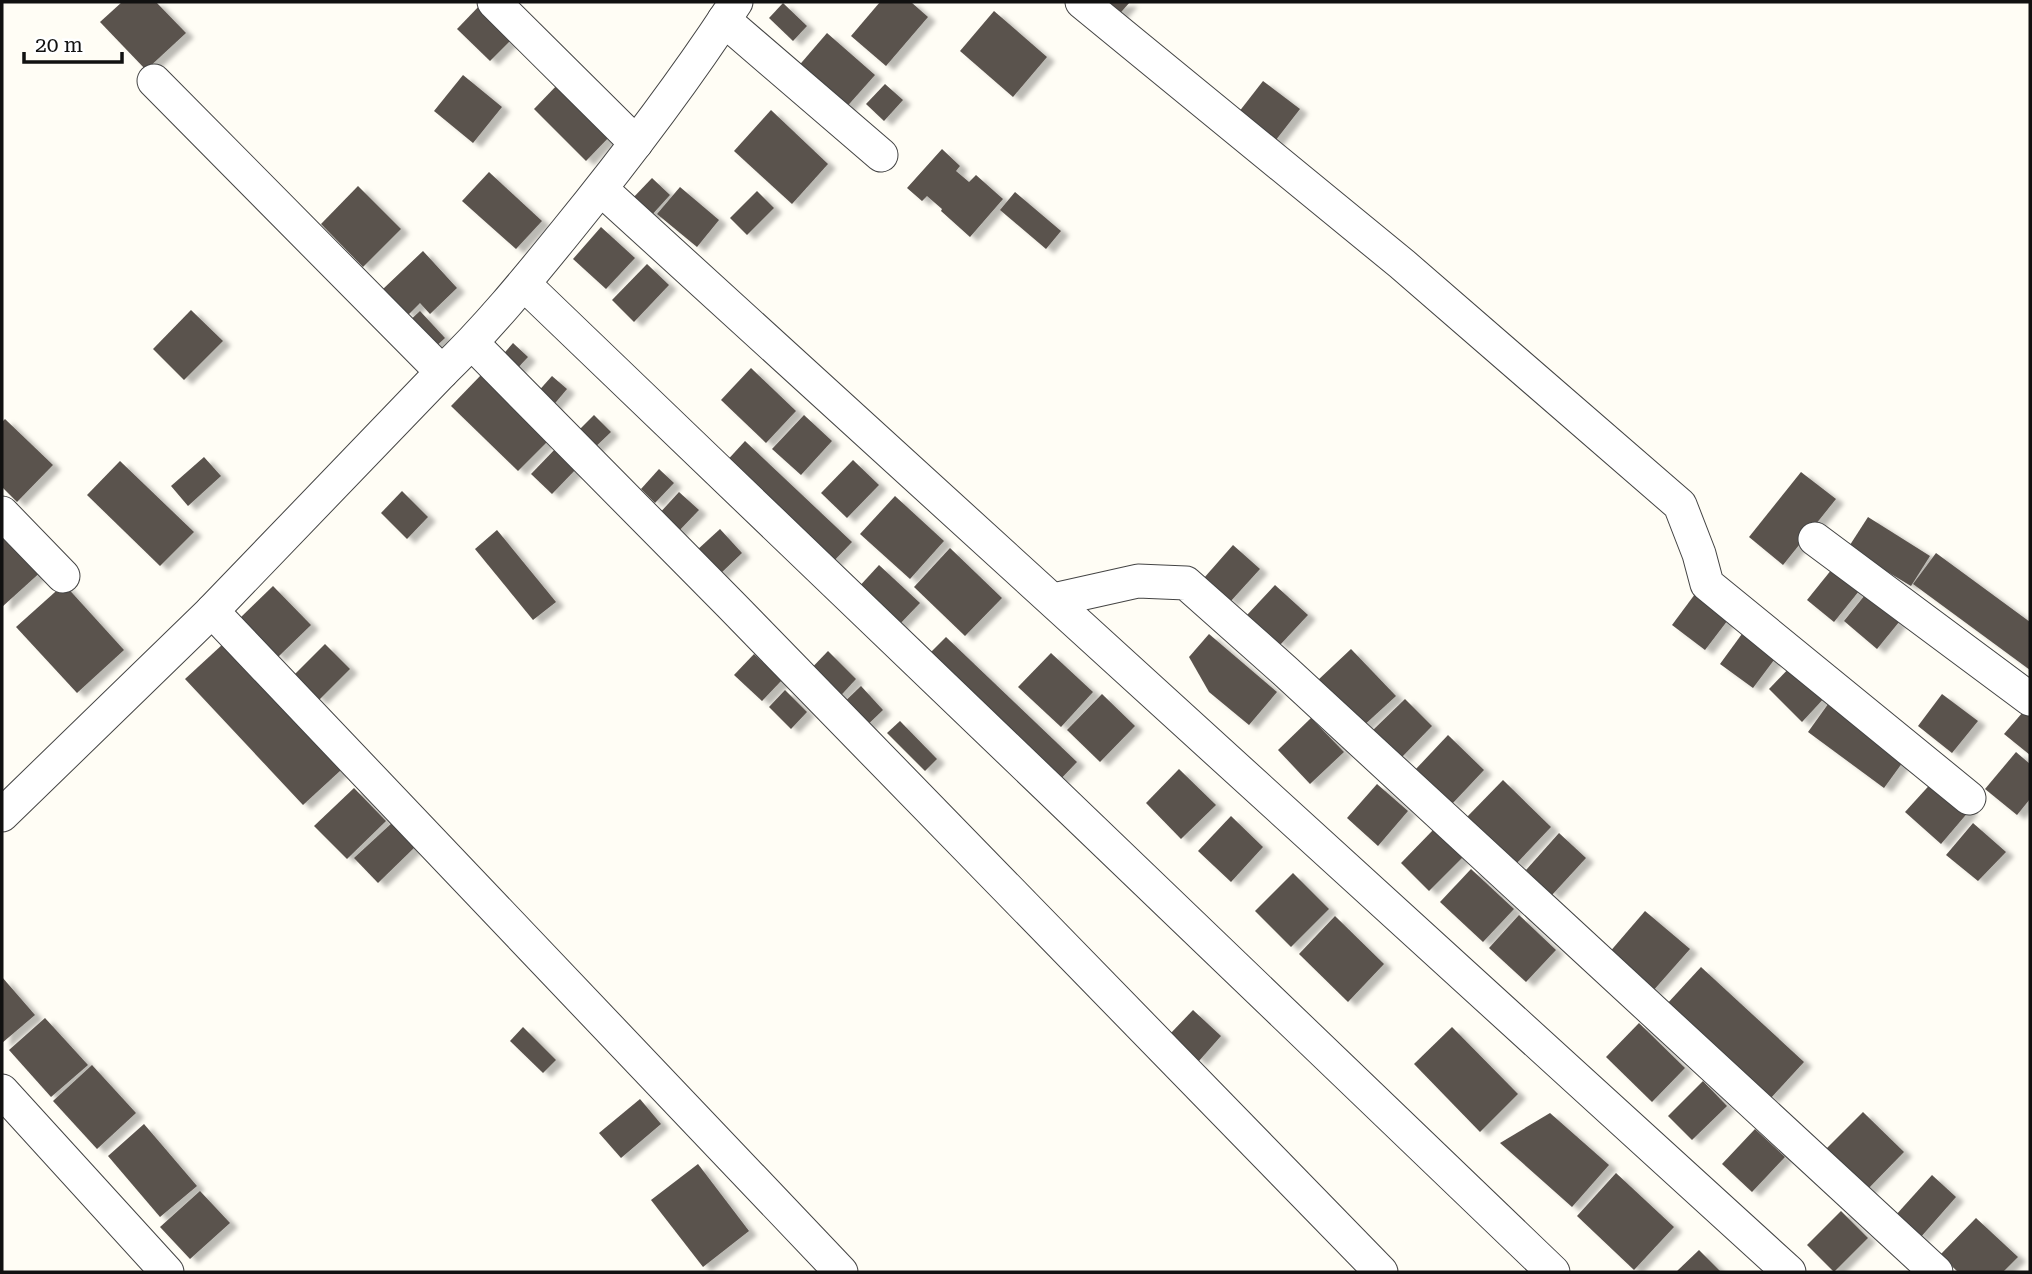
<svg xmlns="http://www.w3.org/2000/svg" width="2032" height="1274" font-family="'Roboto Serif',serif">
<style>
.building{fill:#5a524d;filter:url(#shadow)}
.lines{fill:none;stroke-linecap:round;stroke-linejoin:round}
.minor-casing{stroke:#444;stroke-width:35}
.minor{stroke:#fff;stroke-width:33}
</style>
<defs>
<filter id="shadow"><feDropShadow dx="8" dy="4.5" stdDeviation="2" flood-color="#0004"/></filter>
</defs>
<rect width="100%" height="100%" fill="#fffdf5"/>
<g class="building">
<polygon points="122,2 156,2 186,33 146,70 100,22"/>
<polygon points="880,2 911,2 928,17 886,66 851,36"/>
<polygon points="1097,2 1130,2 1115,19"/>
<polygon points="482,3 515,36 490,61 457,29"/>
<polygon points="783,3 807,26 793,41 769,18"/>
<polygon points="994,11 1047,57 1013,97 960,51"/>
<polygon points="827,33 875,75 843,111 796,69"/>
<polygon points="463,75 502,107 473,143 434,111"/>
<polygon points="1263,81 1300,109 1272,145 1235,117"/>
<polygon points="560,82 613,133 586,161 534,109"/>
<polygon points="885,84 903,100 884,121 866,104"/>
<polygon points="771,110 828,164 792,204 734,151"/>
<polygon points="942,149 960,166 956,171 969,182 976,175 1003,199 970,237 941,211 942,209 927,196 922,201 907,188"/>
<polygon points="489,172 542,221 516,249 462,201"/>
<polygon points="652,178 670,195 650,217 631,200"/>
<polygon points="358,186 401,229 363,267 321,224"/>
<polygon points="680,187 719,220 697,247 657,214"/>
<polygon points="757,191 774,208 747,235 730,218"/>
<polygon points="1015,192 1061,231 1046,249 1000,210"/>
<polygon points="601,227 635,258 606,289 573,259"/>
<polygon points="423,251 457,288 430,314 420,303 408,315 383,289"/>
<polygon points="647,264 669,285 634,322 612,300"/>
<polygon points="191,310 223,341 184,380 153,349"/>
<polygon points="420,311 445,338 431,351 406,324"/>
<polygon points="513,343 528,357 514,372 499,359"/>
<polygon points="751,368 796,411 766,443 721,400"/>
<polygon points="483,373 550,439 518,471 451,406"/>
<polygon points="552,376 567,389 551,408 535,395"/>
<polygon points="594,415 611,432 589,453 573,436"/>
<polygon points="804,415 832,441 801,475 772,449"/>
<polygon points="5,419 53,465 17,502 2,487 2,422"/>
<polygon points="745,441 852,542 830,565 723,465"/>
<polygon points="558,446 579,466 552,494 531,474"/>
<polygon points="204,457 221,476 188,506 171,486"/>
<polygon points="853,460 879,485 847,518 821,493"/>
<polygon points="120,461 194,532 160,566 87,495"/>
<polygon points="659,469 674,483 655,503 641,489"/>
<polygon points="1801,472 1836,499 1783,565 1749,537"/>
<polygon points="402,491 428,517 407,539 381,513"/>
<polygon points="679,492 699,510 676,534 657,516"/>
<polygon points="895,496 944,541 910,579 860,534"/>
<polygon points="1868,517 1930,556 1911,586 1848,548"/>
<polygon points="2,523 44,569 2,607"/>
<polygon points="720,529 742,553 719,575 696,551"/>
<polygon points="497,530 556,602 533,620 475,549"/>
<polygon points="1233,545 1260,569 1230,602 1204,578"/>
<polygon points="950,548 1002,598 965,636 914,587"/>
<polygon points="1936,553 2030,622 2030,670 1913,584"/>
<polygon points="879,565 920,603 896,628 856,590"/>
<polygon points="1832,569 1859,591 1834,622 1807,600"/>
<polygon points="64,584 124,650 77,693 16,627"/>
<polygon points="1275,585 1308,615 1280,645 1247,615"/>
<polygon points="273,586 311,625 278,657 240,618"/>
<polygon points="1698,590 1731,616 1705,650 1672,625"/>
<polygon points="1865,595 1899,622 1877,649 1844,621"/>
<polygon points="1747,627 1780,652 1753,688 1720,664"/>
<polygon points="1209,634 1277,692 1249,725 1209,692 1189,657"/>
<polygon points="946,637 1077,762 1055,785 924,659"/>
<polygon points="223,644 341,770 303,805 185,679"/>
<polygon points="325,644 350,669 319,700 294,675"/>
<polygon points="1351,649 1396,696 1361,728 1317,681"/>
<polygon points="828,651 856,679 833,704 804,676"/>
<polygon points="1051,653 1093,692 1061,727 1018,687"/>
<polygon points="754,654 782,680 762,701 734,675"/>
<polygon points="1794,663 1827,695 1802,722 1769,689"/>
<polygon points="861,686 883,710 859,733 836,710"/>
<polygon points="785,690 807,712 791,729 769,707"/>
<polygon points="1102,694 1135,726 1100,762 1067,730"/>
<polygon points="1942,694 1978,721 1952,753 1918,726"/>
<polygon points="1405,699 1432,726 1401,758 1373,730"/>
<polygon points="1831,700 1908,755 1884,788 1808,732"/>
<polygon points="2029,705 2030,706 2030,755 2004,734"/>
<polygon points="1311,718 1344,752 1310,784 1278,750"/>
<polygon points="900,721 937,759 925,771 887,733"/>
<polygon points="1448,735 1484,770 1452,804 1415,770"/>
<polygon points="2016,752 2030,764 2030,799 2017,815 1985,789"/>
<polygon points="1179,769 1216,805 1181,839 1146,803"/>
<polygon points="1935,779 1970,810 1941,844 1905,812"/>
<polygon points="1503,780 1551,827 1515,865 1466,818"/>
<polygon points="1377,784 1408,811 1378,846 1347,818"/>
<polygon points="354,788 386,821 347,859 314,826"/>
<polygon points="1231,816 1263,847 1231,882 1198,851"/>
<polygon points="393,822 416,846 378,883 354,858"/>
<polygon points="1973,823 2006,852 1978,881 1946,855"/>
<polygon points="1434,829 1463,857 1429,891 1401,863"/>
<polygon points="1559,833 1586,858 1552,895 1526,870"/>
<polygon points="1471,869 1514,909 1483,942 1440,902"/>
<polygon points="1293,873 1329,909 1291,947 1255,911"/>
<polygon points="1645,911 1690,949 1652,992 1608,954"/>
<polygon points="1519,915 1556,950 1526,982 1489,948"/>
<polygon points="1335,916 1384,964 1348,1002 1299,954"/>
<polygon points="1701,967 1804,1062 1770,1099 1666,1005"/>
<polygon points="2,977 35,1015 2,1043"/>
<polygon points="1193,1010 1221,1036 1199,1061 1170,1034"/>
<polygon points="45,1018 88,1065 51,1097 9,1050"/>
<polygon points="1639,1023 1685,1068 1652,1102 1606,1057"/>
<polygon points="523,1027 556,1060 543,1073 510,1041"/>
<polygon points="1452,1027 1518,1094 1480,1132 1414,1064"/>
<polygon points="92,1065 136,1113 97,1149 53,1101"/>
<polygon points="1703,1081 1727,1106 1692,1140 1668,1116"/>
<polygon points="640,1099 661,1124 621,1158 599,1133"/>
<polygon points="1863,1112 1904,1152 1865,1192 1824,1151"/>
<polygon points="1550,1113 1609,1165 1572,1207 1500,1143"/>
<polygon points="144,1124 197,1186 160,1217 108,1156"/>
<polygon points="1755,1129 1785,1157 1752,1192 1722,1164"/>
<polygon points="698,1164 749,1231 703,1267 651,1200"/>
<polygon points="1616,1173 1674,1227 1634,1270 1577,1216"/>
<polygon points="1932,1175 1956,1197 1920,1238 1895,1216"/>
<polygon points="200,1191 230,1223 190,1259 160,1227"/>
<polygon points="1841,1211 1868,1238 1834,1272 1807,1245"/>
<polygon points="1976,1218 2018,1257 2003,1272 1958,1272 1940,1255"/>
<polygon points="1699,1250 1721,1272 1676,1272"/>
</g>
<g class="lines">
<defs>
<g id="minor">
<polyline points="494,2 636,143"/>
<polyline points="1082,2 1402,264 1680,505 1699,554 1707,584 1969,798"/>
<polyline points="724,20 881,155"/>
<polyline points="154,81 442,372"/>
<polyline points="601,189 1789,1272"/>
<polyline points="524,284 1553,1272"/>
<polyline points="472,343 730,604 1381,1272"/>
<polyline points="2,513 63,576"/>
<polyline points="1815,539 2030,699"/>
<polyline points="1053,600 1138,581 1186,583 1285,671 1936,1272"/>
<polyline points="212,611 841,1272"/>
<path d="M2,815L212,611L442,372C487,329 526,281 565,233C626,158 684,82 736,2"/>
<polyline points="2,1091 167,1272"/>
</g>
</defs>
<use href="#minor" class="minor-casing"/>
<use href="#minor" class="minor"/>
</g>
<rect width="2032" height="1274" fill="none" stroke="#111111" stroke-width="7"/>
<path d="M24 52v10h98v-10" fill="none" stroke="#111111" stroke-width="3.5"/>
<text x="35" y="52" font-size="21" fill="#111111" stroke="#ffffff" stroke-width="5" paint-order="stroke">20 m</text>
</svg>
